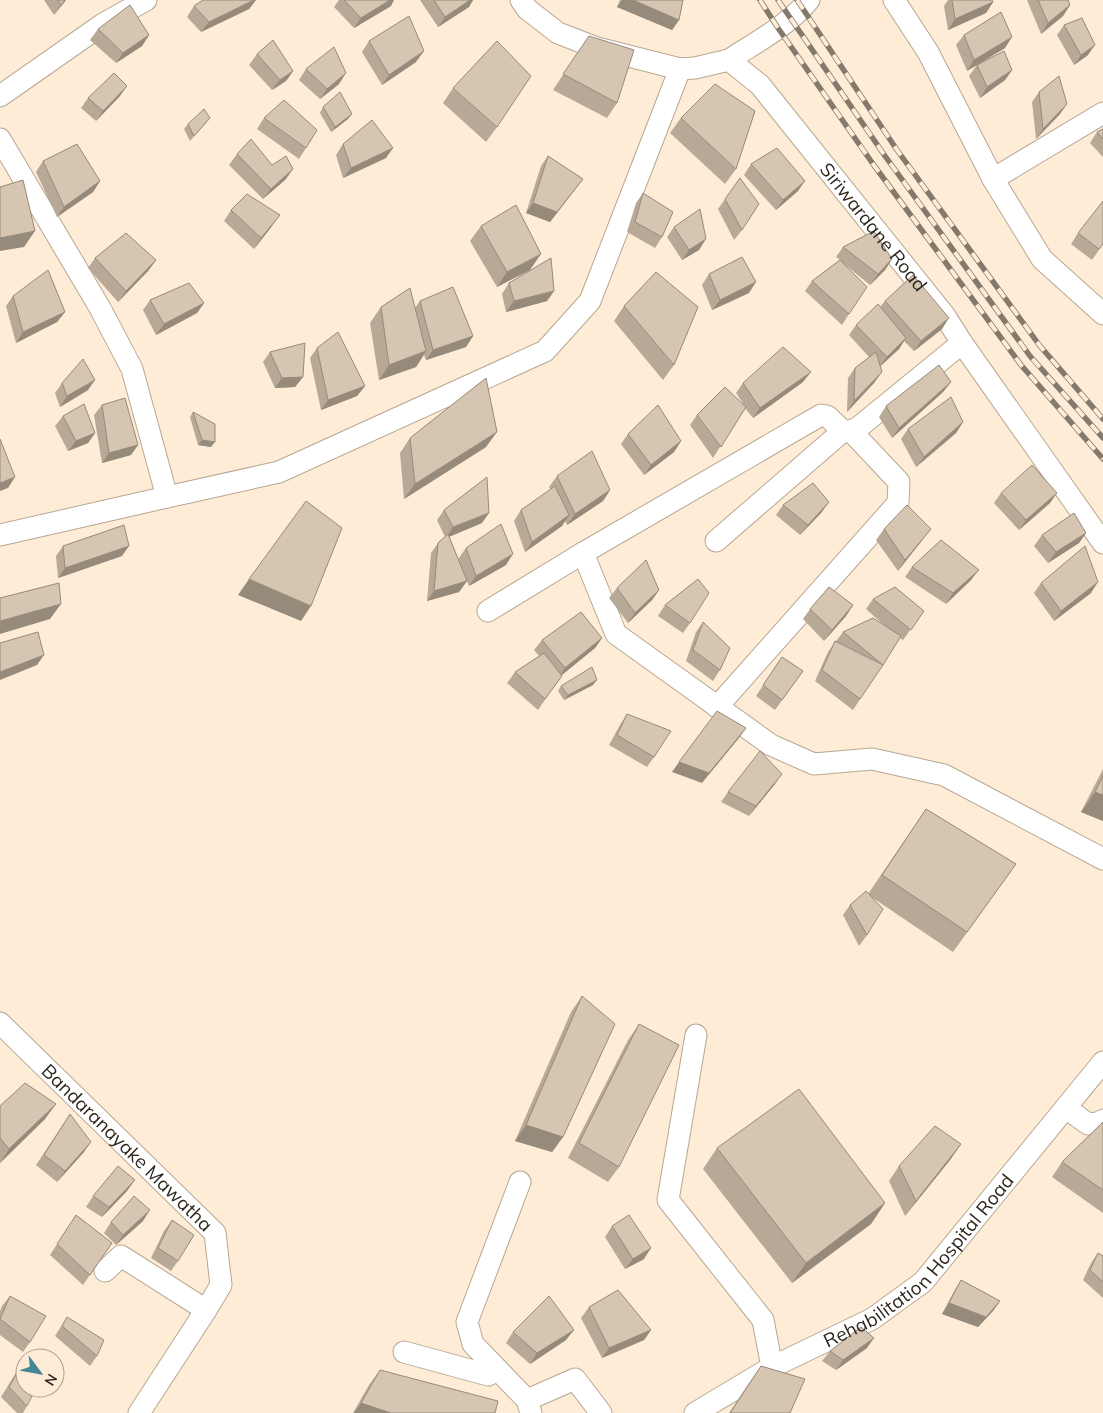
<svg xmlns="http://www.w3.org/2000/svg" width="1103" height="1413" font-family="Mulish,sans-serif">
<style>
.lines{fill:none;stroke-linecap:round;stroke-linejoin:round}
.minor-casing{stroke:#b8a792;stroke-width:23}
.minor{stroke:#fff;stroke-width:21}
.rail-casing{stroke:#84796b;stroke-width:5.5}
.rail{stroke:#feecd7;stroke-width:4;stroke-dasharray:11;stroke-linecap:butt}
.wall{fill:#b8a997}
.shaded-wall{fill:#968a7b}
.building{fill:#d6c5b0;stroke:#968a7b}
.labels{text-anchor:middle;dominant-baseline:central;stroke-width:4;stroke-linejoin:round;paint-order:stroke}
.street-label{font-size:19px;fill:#2e271f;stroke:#feecd7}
</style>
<rect width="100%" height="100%" fill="#feecd7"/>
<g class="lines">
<defs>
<g id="minor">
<path id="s1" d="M521,0L527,9L558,33L597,48L680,69L695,68L729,60L760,85L945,316L962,343L1103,543"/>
<polyline points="894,0 928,52 993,179 1042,259 1103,314"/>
<path d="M729,60C756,42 788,26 809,0"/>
<polyline points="0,96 103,24 146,0"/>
<polyline points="0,139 100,308 132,369 167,497"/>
<polyline points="993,179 1103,113"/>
<polyline points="0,535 167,497 279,472 545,351 590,301 680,69"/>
<polyline points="716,541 843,431"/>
<polyline points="583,553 616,634 771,745 814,764 872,759 944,775 1103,859"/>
<polyline points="488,611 583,553 821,415 827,416 843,431 851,431 859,427 962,343"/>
<polyline points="717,707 898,503 899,482 851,431"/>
<path id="s2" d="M0,1023L215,1233L221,1285L206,1310L139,1413"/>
<polyline points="696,1035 668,1200 763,1320 772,1367"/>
<polyline points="1066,1108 1088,1124 1098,1123 1103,1120"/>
<polyline points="520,1182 467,1322 473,1344 527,1400 531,1413"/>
<polyline points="105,1271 121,1256 206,1310"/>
<polyline points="404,1352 488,1375 498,1370"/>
<polyline points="527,1400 575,1379 601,1413"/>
<path id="s3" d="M695,1413L772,1367L872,1319L923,1282L1103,1062"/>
</g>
</defs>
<use href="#minor" class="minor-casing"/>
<use href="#minor" class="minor"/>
<defs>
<g id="rail">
<polyline points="760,0 778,28 873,164 1021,365 1103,459"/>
<polyline points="778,0 885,156 1030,356 1103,438"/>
<polyline points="797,0 897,150 1040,346 1103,419"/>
</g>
</defs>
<use href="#rail" class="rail-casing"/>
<use href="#rail" class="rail"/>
</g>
<g class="wall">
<polygon points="44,0 66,0 54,15"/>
<polygon points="203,0 256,0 249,9 201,32 187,17 194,6"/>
<polygon points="339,0 344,0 391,6 354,28 334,7"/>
<polygon points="420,0 473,0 469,7 438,27"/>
<polygon points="620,0 683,0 679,20 672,30 617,7"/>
<polygon points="948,0 992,0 993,2 986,13 948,30 944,6"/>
<polygon points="1027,0 1068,0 1070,5 1063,16 1041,34"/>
<polygon points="1064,25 1088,55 1074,65 1057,35"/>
<polygon points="98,29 149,35 142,46 116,63 90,40"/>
<polygon points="964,35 1005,48 967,71 956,45"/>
<polygon points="589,36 617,103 607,118 553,90"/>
<polygon points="369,41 416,62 382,85 362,52"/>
<polygon points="257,54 293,71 286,81 272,90 249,65"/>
<polygon points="977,65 1012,70 1005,80 980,98 969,76"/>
<polygon points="306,69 339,84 320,99 299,80"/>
<polygon points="453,88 497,127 486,142 443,103"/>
<polygon points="1039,92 1060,114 1036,139 1032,102"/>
<polygon points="120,96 96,121 81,108 88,98"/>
<polygon points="323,107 348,119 331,132 320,113"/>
<polygon points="264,118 306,148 299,159 257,129"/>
<polygon points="681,118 736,169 725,184 670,133"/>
<polygon points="206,123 190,141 184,129 188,124"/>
<polygon points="1103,129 1103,157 1090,143 1097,132"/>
<polygon points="343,144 386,158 343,178 336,155"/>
<polygon points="237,154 286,179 263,199 229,165"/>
<polygon points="548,156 583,179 550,222 526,213 541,166"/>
<polygon points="43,161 100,181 93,192 57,217 36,172"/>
<polygon points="751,164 798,191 776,210 744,175"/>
<polygon points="740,178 742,230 734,240 718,209"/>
<polygon points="643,193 662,237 655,248 627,232 636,203"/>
<polygon points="231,210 272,226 254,249 224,221"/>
<polygon points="481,226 530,270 497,287 470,241"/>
<polygon points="674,227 699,250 682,260 667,237"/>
<polygon points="1078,233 1103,244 1092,260 1071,244"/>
<polygon points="843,247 892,259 885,270 870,285 843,263 849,314 842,325 805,291 812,281 840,260 836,257"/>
<polygon points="95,258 156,260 148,271 118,302 88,268"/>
<polygon points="709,274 749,293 712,310 702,285"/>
<polygon points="509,283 554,291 547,301 506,312 502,294"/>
<polygon points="13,296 65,312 57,322 16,343 6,306"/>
<polygon points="150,300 204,303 197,313 156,335 143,310"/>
<polygon points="420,301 473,336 466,347 426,360 424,355 416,367 379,380 370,323 381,307 415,308"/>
<polygon points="885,301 942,329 914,351 904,341 899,349 880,367 874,383 847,412 848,378 855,368 869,357 849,335 856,325 880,307"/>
<polygon points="624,306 674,365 663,380 614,321"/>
<polygon points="317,348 365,386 357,396 321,410 310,358"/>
<polygon points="270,352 303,377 295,387 275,388 263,362"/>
<polygon points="803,382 753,418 745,408 713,458 690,425 697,415 744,405 736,393 743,383"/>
<polygon points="951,382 943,392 892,438 879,417 886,406"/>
<polygon points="62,383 88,390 60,407 55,393"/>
<polygon points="102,405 138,445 131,455 102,463 94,415"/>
<polygon points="193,412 211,447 198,445 190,417"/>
<polygon points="63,416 95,433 88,443 68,451 55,426"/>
<polygon points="963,422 956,433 916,467 901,439 908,429"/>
<polygon points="628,434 681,441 674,452 644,475 621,444"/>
<polygon points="410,438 486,447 404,499 400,453"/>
<polygon points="557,476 610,490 603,501 567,525 565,521 562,526 525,552 514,521 521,510 551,490 549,487"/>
<polygon points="1001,493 1050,503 1019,530 994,503"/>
<polygon points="829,502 821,513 800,535 776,515 783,505"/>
<polygon points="444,510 482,523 449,537 466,581 458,559 466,548 506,565 469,586 467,581 459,592 427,601 431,553 438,543 445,537 437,520"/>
<polygon points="884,529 923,539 898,571 876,540"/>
<polygon points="1086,533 1079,543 1048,563 1034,546 1042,535"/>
<polygon points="63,546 122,556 58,578 56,556"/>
<polygon points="912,567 971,580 946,604 905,577"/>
<polygon points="1041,583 1091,593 1054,621 1034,593"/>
<polygon points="617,588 659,590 652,600 628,623 609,598"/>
<polygon points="873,599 924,611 903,640 900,638 853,710 815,681 828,652 843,632 885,626 866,609"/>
<polygon points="665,605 690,623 683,633 658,616"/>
<polygon points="853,605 846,616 824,641 803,619 810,609"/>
<polygon points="703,622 720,670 713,681 686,661 696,632"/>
<polygon points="602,638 595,648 562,675 538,710 507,683 515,672 539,656 534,650 542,640"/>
<polygon points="782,657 803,671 775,710 756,696"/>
<polygon points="593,685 564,700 558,691 561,686"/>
<polygon points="627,714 654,757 647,767 609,745 620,725"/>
<polygon points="1103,769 1103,821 1081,812"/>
<polygon points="775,784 749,816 721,802 728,792"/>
<polygon points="926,809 1016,864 953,952 873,898 867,935 859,946 843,915 850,905 868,894"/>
<polygon points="582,996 563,1137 552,1152 515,1141 571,1012"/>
<polygon points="639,1024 619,1167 608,1182 568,1158 628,1040"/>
<polygon points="0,1106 45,1119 0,1163"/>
<polygon points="70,1114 84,1152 57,1182 36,1165"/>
<polygon points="1103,1122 1103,1213 1052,1177 1062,1162"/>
<polygon points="961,1144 950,1160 905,1216 889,1181 899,1166"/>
<polygon points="717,1148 885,1203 871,1224 792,1283 703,1169"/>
<polygon points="127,1191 102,1217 86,1207 93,1196"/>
<polygon points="76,1215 112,1243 83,1285 50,1255"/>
<polygon points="172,1220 178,1261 171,1271 151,1258 164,1231"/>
<polygon points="143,1221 116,1245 104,1233 111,1222"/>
<polygon points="612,1226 644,1259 625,1269 605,1237"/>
<polygon points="1098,1253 1103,1256 1103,1298 1083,1280 1091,1263"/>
<polygon points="961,1280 1000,1301 993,1311 978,1327 942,1314 954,1291"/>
<polygon points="10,1296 30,1342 23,1352 0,1335 0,1311 2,1306"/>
<polygon points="589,1307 651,1330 644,1340 602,1358 581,1318"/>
<polygon points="67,1317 97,1356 90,1366 55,1336"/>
<polygon points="513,1332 566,1340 530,1364 506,1343"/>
<polygon points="867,1348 836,1370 822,1361 830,1351"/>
<polygon points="24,1361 27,1406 23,1413 17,1413 1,1397 17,1371"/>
<polygon points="761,1366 790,1413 729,1413 747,1386"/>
<polygon points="380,1370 495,1413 353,1413 369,1385"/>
</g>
<g class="shaded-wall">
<polygon points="65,0 66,0 54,15 61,5"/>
<polygon points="254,0 256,0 249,9 201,32 209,22"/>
<polygon points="390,0 394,0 391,6 354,28 361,18"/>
<polygon points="470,0 473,0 469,7 438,27 445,17"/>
<polygon points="622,0 633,0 679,20 672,30 617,7"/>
<polygon points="993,2 986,13 948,30 955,19"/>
<polygon points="1070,5 1063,16 1041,34 1048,23"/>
<polygon points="149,35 142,46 116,63 123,53"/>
<polygon points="1012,37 1005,48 967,71 974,60"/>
<polygon points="1095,45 1088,55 1074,65 1081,55"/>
<polygon points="424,51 416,62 382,85 389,75"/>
<polygon points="1012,70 1005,80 980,98 987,87"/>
<polygon points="293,71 286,81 272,90 280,80"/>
<polygon points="346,73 339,84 320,99 327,89"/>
<polygon points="127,86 120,96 96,121 103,111"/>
<polygon points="1067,104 1060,114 1036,139 1043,129"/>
<polygon points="352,114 348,119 331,132 335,127"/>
<polygon points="393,148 386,158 343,178 351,168"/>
<polygon points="293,169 286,179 263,199 271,189"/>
<polygon points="583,179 550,222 526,213 533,203"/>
<polygon points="100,181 93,192 57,217 64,207"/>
<polygon points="805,181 798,191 776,210 783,200"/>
<polygon points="280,215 272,226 254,249 261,238"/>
<polygon points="35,231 24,247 0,251 0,238"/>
<polygon points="706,239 699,250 682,260 689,250"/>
<polygon points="541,254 530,270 497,287 507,272"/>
<polygon points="892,259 885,270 870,285 878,274"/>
<polygon points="156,260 148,271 118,302 126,291"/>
<polygon points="756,282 749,293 712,310 720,300"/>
<polygon points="554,291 547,301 506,312 514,301"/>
<polygon points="204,303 197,313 156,335 164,324"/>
<polygon points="65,312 57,322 16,343 23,332"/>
<polygon points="949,318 942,329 914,351 921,341"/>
<polygon points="473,336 466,347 426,360 433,350"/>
<polygon points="906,338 899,349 879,367 887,357"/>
<polygon points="426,351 416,367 379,380 389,365"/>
<polygon points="811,372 803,382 753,418 760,408"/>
<polygon points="882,372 874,383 847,412 854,401"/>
<polygon points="303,377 295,387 275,388 282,378"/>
<polygon points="95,380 88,390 60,407 67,396"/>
<polygon points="951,382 943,392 892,438 899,428"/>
<polygon points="365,386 357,396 321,410 328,400"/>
<polygon points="963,422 956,433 916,467 924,457"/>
<polygon points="497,432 486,447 404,499 415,484"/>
<polygon points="95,433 88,443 68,451 76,441"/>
<polygon points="202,440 215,442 211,447 198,445"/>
<polygon points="681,441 674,452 644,475 651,465"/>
<polygon points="138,445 131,455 102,463 109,453"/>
<polygon points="15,477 8,488 0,491 0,483"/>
<polygon points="610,490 603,501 567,525 575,514"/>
<polygon points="1057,493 1050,503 1019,530 1026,520"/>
<polygon points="829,502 821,513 800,535 808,525"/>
<polygon points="489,513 482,523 446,538 453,527"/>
<polygon points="569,515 562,526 525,552 532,542"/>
<polygon points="931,529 923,539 898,571 905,560"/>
<polygon points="1086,533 1079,543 1048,563 1056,552"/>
<polygon points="129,546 122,556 58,578 65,568"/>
<polygon points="513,554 506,565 469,586 476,576"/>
<polygon points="979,570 971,580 946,604 953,593"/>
<polygon points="249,579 311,606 301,621 238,595"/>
<polygon points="467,581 459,592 427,601 434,591"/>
<polygon points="1098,582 1091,593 1054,621 1061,611"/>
<polygon points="659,590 652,600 628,623 635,613"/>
<polygon points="61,604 50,619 0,634 0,621"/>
<polygon points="853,605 846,616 824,641 832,630"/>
<polygon points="602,638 595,648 558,678 565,668"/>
<polygon points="44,655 37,665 0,680 0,672"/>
<polygon points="597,680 593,685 564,700 568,695"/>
<polygon points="746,728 739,738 702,783 672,772 679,762"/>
<polygon points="782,774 775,784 749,816 756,806"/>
<polygon points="1095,792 1103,795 1103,821 1081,812"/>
<polygon points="56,1104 45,1119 0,1163 9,1149"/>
<polygon points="526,1125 563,1137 552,1152 515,1141"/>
<polygon points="91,1142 84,1152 57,1182 65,1171"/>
<polygon points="961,1144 950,1160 905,1216 916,1201"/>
<polygon points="135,1180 127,1191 102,1217 109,1207"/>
<polygon points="885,1203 871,1224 792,1283 806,1263"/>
<polygon points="150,1210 143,1221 116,1245 123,1235"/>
<polygon points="651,1248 644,1259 625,1269 633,1259"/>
<polygon points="1000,1301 993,1311 978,1327 942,1314 949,1303"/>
<polygon points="574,1330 566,1340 530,1364 537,1353"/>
<polygon points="651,1330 644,1340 602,1358 609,1348"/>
<polygon points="874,1338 867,1348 836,1370 843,1360"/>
<polygon points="361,1403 391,1413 354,1413"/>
</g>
<g class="building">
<polygon points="58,0 65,0 61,5"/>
<polygon points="203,0 254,0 209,22 194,6"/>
<polygon points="344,0 390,0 361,18"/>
<polygon points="434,0 470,0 445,17"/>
<polygon points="633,0 683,0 679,20"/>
<polygon points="952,0 992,0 993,2 955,19"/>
<polygon points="1038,0 1068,0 1070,5 1048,23"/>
<polygon points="130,5 149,35 123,53 98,29"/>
<polygon points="1001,12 1012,37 974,60 964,35"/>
<polygon points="409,16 424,51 389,75 369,41"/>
<polygon points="1082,18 1095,45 1081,55 1064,25"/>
<polygon points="589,36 634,50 617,103 563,74"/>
<polygon points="273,40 293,71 280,80 257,54"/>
<polygon points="497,41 531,76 497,127 453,88"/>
<polygon points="334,47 346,73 327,89 306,69"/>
<polygon points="1004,51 1012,70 987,87 977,65"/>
<polygon points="114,73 127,86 103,111 88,98"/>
<polygon points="1059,76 1067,104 1043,129 1039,92"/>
<polygon points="715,84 755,111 736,169 681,118"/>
<polygon points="340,92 352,114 335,127 323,107"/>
<polygon points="284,100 317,130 306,148 264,118"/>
<polygon points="204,109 210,118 194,136 188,124"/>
<polygon points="372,120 393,148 351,168 343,144"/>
<polygon points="1103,129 1103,139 1097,132"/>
<polygon points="251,139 272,165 286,156 293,169 271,189 237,154"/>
<polygon points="77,144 100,181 64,207 43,161"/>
<polygon points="777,148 805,181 783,200 751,164"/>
<polygon points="548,156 583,179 557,212 533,203"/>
<polygon points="740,178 759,204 742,230 725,199"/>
<polygon points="23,180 35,231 0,238 0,187"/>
<polygon points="643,193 673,212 662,237 635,222"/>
<polygon points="247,194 280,215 261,238 231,210"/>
<polygon points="1103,201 1103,244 1099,249 1078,233"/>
<polygon points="516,205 541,254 507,272 481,226"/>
<polygon points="700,209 706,239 689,250 674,227"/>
<polygon points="874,231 892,259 878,274 843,247"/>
<polygon points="126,233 156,260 126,291 95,258"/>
<polygon points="742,257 756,282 720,300 709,274"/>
<polygon points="551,258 554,291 514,301 509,283"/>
<polygon points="840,260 867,287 849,314 812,281"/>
<polygon points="48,270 65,312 23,332 13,296"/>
<polygon points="656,272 698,307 674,365 624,306"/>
<polygon points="913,275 949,318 921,341 885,301"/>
<polygon points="189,283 204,303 164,324 150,300"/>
<polygon points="453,287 473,336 433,350 420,301"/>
<polygon points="410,288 426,351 389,365 381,307"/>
<polygon points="878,304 906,338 887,357 856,325"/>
<polygon points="338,332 365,386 328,400 317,348"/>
<polygon points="305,343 303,377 282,378 270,352"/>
<polygon points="783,347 811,372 760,408 743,383"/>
<polygon points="876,352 882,372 854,401 855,368"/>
<polygon points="83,359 95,380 67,396 62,383"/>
<polygon points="939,365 951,382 899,428 886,406"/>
<polygon points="486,378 497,432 415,484 410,438"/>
<polygon points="725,387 746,407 721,447 697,415"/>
<polygon points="951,397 963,422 924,457 908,429"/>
<polygon points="125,398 138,445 109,453 102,405"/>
<polygon points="84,404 95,433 76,441 63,416"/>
<polygon points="658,405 681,441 651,465 628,434"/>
<polygon points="193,412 215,424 215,442 202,440"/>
<polygon points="0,439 15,477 0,483"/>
<polygon points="592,451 610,490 575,514 557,476"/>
<polygon points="1032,465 1057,493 1026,520 1001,493"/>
<polygon points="487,477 489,513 453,527 444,510"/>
<polygon points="813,483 829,502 808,525 783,505"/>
<polygon points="555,486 569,515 532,542 521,510"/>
<polygon points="306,501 342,528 311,606 249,579"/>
<polygon points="907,505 931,529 905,560 884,529"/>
<polygon points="1074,513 1086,533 1056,552 1042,535"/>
<polygon points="501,524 513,554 476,576 466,548"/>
<polygon points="124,525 129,546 65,568 63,546"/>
<polygon points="448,534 467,581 434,591 438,543"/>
<polygon points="941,540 979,570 953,593 912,567"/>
<polygon points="1085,546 1098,582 1061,611 1041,583"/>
<polygon points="646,560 659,590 635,613 617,588"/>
<polygon points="698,579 709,593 690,623 665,605"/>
<polygon points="59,583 61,604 0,621 0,598"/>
<polygon points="829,587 853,605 832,630 810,609"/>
<polygon points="895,587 924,611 911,630 873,599"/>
<polygon points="581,612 602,638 565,668 542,640"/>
<polygon points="873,618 901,636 883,665 843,632"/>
<polygon points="703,622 730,648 720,670 693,650"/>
<polygon points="38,632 44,655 0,672 0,643"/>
<polygon points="835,641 883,665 860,699 822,670"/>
<polygon points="544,653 562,676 545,699 515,672"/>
<polygon points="782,657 803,671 782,700 763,685"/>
<polygon points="592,667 597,680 568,695 561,686"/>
<polygon points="717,711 746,728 709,773 679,762"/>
<polygon points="627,714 671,731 654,757 617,735"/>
<polygon points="760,751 782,774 756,806 728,792"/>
<polygon points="1103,776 1103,795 1095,792"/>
<polygon points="926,809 1016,864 967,932 882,875"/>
<polygon points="866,891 883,909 867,935 850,905"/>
<polygon points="582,996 615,1024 563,1137 526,1125"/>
<polygon points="639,1024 679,1045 619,1167 579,1143"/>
<polygon points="25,1083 56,1104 9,1149 0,1138 0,1106"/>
<polygon points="799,1089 885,1203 806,1263 717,1148"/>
<polygon points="70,1114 91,1142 65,1171 44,1155"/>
<polygon points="1103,1122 1103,1190 1062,1162"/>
<polygon points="935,1126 961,1144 916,1201 899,1166"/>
<polygon points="118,1166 135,1180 109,1207 93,1196"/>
<polygon points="134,1196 150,1210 123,1235 111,1222"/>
<polygon points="76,1215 112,1243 90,1275 57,1244"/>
<polygon points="629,1215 651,1248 633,1259 612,1226"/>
<polygon points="172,1220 194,1235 178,1261 158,1248"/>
<polygon points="1098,1253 1103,1256 1103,1282 1090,1270"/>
<polygon points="961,1280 1000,1301 986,1317 949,1303"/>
<polygon points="618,1290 651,1330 609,1348 589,1307"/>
<polygon points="10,1296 46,1316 30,1342 0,1319"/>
<polygon points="549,1296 574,1330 537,1353 513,1332"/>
<polygon points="67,1317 104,1340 97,1356 62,1326"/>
<polygon points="861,1327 874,1338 843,1360 830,1351"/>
<polygon points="24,1361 25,1362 25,1388 36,1388 27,1406 9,1387"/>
<polygon points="761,1366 805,1379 790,1413 730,1413"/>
<polygon points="380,1370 498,1401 495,1413 391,1413 361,1403"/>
</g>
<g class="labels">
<g class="street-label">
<text stroke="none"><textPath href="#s1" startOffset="449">Siriwardane Road</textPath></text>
<text stroke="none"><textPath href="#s2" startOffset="178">Bandaranayake Mawatha</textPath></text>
<text stroke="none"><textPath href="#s3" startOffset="274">Rehabilitation Hospital Road</textPath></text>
</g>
</g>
<g transform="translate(40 1373) rotate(122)"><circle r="24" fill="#feecd7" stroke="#ab9d8d"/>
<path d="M0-4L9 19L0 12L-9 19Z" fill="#438894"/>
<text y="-8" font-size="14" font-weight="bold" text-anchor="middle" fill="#2e271f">N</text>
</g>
</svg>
